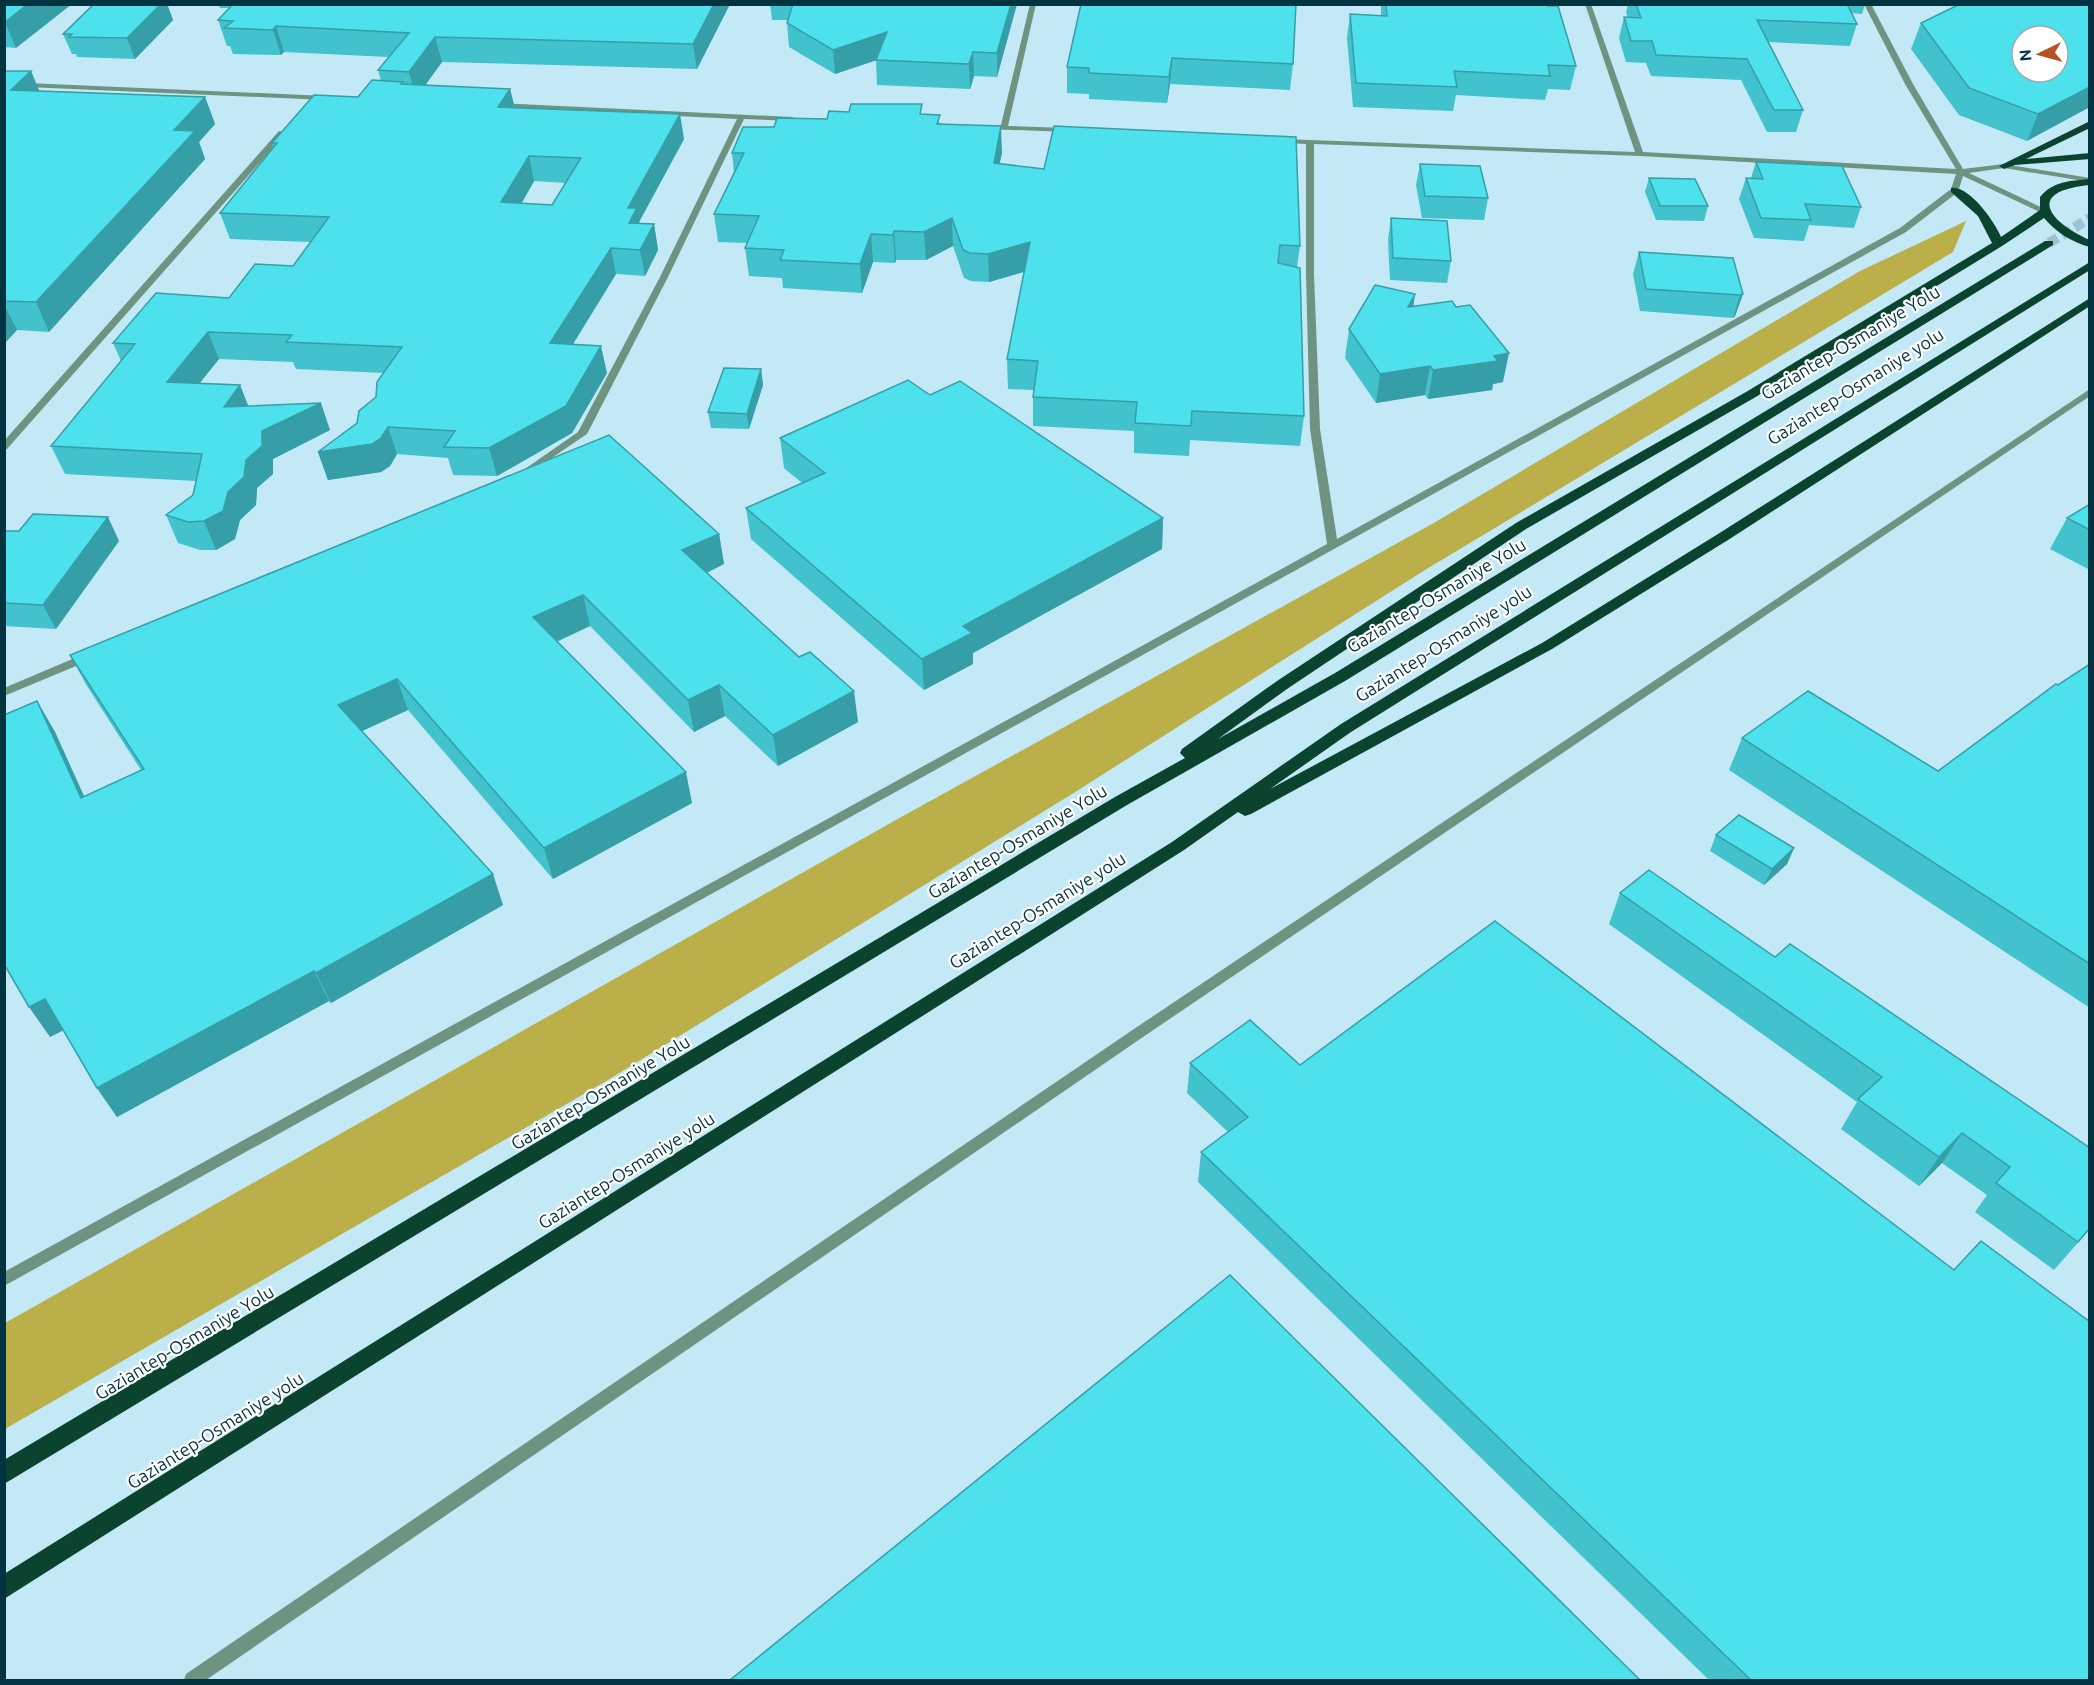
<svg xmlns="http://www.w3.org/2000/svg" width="2094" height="1685" font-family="Ubuntu,sans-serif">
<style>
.forest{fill:#bbaf4a}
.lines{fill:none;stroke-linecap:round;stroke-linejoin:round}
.trunk-tunnel{stroke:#9cc4d2;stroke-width:10;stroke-dasharray:10 5;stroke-linecap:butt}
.minor{fill:#6f9381;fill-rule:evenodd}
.trunk{fill:#0a432e;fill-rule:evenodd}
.wall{fill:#42c2cc;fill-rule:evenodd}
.shaded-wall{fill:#369ea6}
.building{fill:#4de1ed;stroke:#369ea6;stroke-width:1.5;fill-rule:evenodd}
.labels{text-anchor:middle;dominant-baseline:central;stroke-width:4.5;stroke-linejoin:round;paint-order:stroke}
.street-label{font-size:18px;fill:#023341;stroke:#fff}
</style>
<rect width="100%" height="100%" fill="#c3e8f6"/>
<polygon class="forest" points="1966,221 1953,252 1425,570 1072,794 608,1080 5,1429 5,1323 903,816 1432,524 1860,271"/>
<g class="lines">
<polyline class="trunk-tunnel" points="2049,243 2090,218"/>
<g class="minor">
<polygon points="1030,4 1036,4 1008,126 1067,128 1071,130 1070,132 986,129 982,127 986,125 1001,125"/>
<path d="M1585,4H1591L1643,152L1956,169L1905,84L1864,4H1871L1913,84L1963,169L2004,164L2090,178V182L2004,168L1969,173L2047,210V214H2044L1963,176L1958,192L1906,232L4,1286V1272L1327,544L1310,429L1306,274V144L1282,143L1278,141L1282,139L1635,152ZM1314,144L1640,156L1956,174L1951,189L1900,228L1337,539L1320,429L1314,274Z"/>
<polygon points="4,82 327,96 331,98 327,100 4,86"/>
<polygon points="497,103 792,117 796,119 792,121 744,119 668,277 587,434 525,476 520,473 522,471 578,432 660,277 737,119 500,107 497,107"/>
<polygon points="279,131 286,133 7,449 4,450 4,441"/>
<polygon points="2090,389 2090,396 1143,1037 206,1680 184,1680 186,1674 1134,1029"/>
<polygon points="89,652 94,656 93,659 4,696 4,688"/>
</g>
<g class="trunk">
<polygon points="2090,121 2090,128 2026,159 2090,153 2090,159 2015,165 2004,169 1999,166"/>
<path d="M2090,179V185C2026,191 2047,221 2090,240V247C2071,242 2056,232 2044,218L2002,246L1754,398L1526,529L1287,689L1218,739L1335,673L2045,241H2053V245L1345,681L1127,805L4,1484V1460L1115,797L1185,758L1180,753L1182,749L1277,681L1516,523L1746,392L1992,243L1978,216L1951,192V188C1969,185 1995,222 2001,237L2040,210V197C2053,181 2070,181 2090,179Z"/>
<polygon points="2090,262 2090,270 1351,732 1270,789 1542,643 1718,534 2090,298 2090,306 1728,540 1552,649 1251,814 1245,816 1238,812 1184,850 4,1599 4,1574 1172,842 1341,724"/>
</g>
</g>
<g class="wall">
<polygon points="4,4 16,48 4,47"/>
<polygon points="94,4 167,4 173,20 135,59 77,57 76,54 72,54 63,34"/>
<path d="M219,4H730L697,69L442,62L425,85L510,89L515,108L684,139L639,222L640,223L654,224L658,250L645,276L616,274L573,344L607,373L572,433L497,476L453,475L448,458L397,454L390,466L381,472L328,480L318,452L357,423L376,397L384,373L296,369L293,362L219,359L199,383L240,385L248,406L330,430L273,459V474L257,488L256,505L240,520L235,539L216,550H200L178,543L166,515L193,495L196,481L65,474L51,446L121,361L113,343L229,298L293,266L311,242L230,239L220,213L273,148L272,143L358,97L381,81L378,70L389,57L284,52L281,55L233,54L230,46H227L218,20L230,8H220ZM534,181L566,183L552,205L522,203Z"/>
<polygon points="770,4 1017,4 997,77 974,76 970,89 877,85 876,60 835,74 789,47 787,23 788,20 772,20"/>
<polygon points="1081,4 1293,64 1290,90 1170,84 1167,103 1089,99 1089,94 1067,93 1067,67"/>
<polygon points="1381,4 1548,4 1576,66 1570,90 1548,89 1545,100 1456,95 1453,111 1353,107 1347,38 1350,14 1381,16"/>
<polygon points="1628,4 1865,4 1862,14 1851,13 1857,24 1850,46 1768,42 1803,110 1796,132 1767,132 1741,80 1651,76 1646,63 1626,62 1619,38 1624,17 1628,18 1626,13"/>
<polygon points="1959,4 2090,4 2027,141 1959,115 1911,49 1921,23"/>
<polygon points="4,71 31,71 39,91 205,97 215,124 199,142 205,159 49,332 17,330 4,344"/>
<polygon points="849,112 922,114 1002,153 999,164 1300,246 1297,267 1304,416 1300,446 1190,440 1189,456 1134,453 1134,431 1033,426 1033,397 1034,390 1008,389 1007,359 1024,272 989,282 971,281 964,278 953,246 926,260 896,260 895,263 873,262 862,293 783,288 782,278 749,276 745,248 747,243 718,242 714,214 734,173 732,153 774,127 827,119"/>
<polygon points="1756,162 1861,207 1854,228 1809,225 1804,241 1754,238 1739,199 1746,178 1751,178"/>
<polygon points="1420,164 1488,198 1484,220 1422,218 1416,185"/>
<polygon points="1649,178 1708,206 1704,221 1656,220 1645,192"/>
<polygon points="1391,218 1451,261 1447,283 1390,280 1388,240"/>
<polygon points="1639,252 1743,294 1735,316 1733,318 1640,311 1633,274"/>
<polygon points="1415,294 1413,307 1503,382 1493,384 1492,390 1428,399 1425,395 1376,403 1345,358 1349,329"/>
<polygon points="761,369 763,385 749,429 711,428 708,412"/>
<polygon points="930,395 1163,518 1162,549 973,653 973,664 924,690 751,539 746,508 802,483 784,468 780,438"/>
<polygon points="2090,504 2090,570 2050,549 2067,518"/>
<polygon points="4,531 119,541 56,629 4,626"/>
<polygon points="719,534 724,564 707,573 858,722 778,766 725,716 694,732 590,626 557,642 692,803 553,879 408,710 362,731 503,905 331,1003 329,1001 117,1117 97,1088 63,1030 50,1037 37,701 55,732 84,797 141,770 87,686 70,655"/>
<polygon points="2090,664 2090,1008 1729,770 1742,738 1938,771 2058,685"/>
<polygon points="1716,835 1794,848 1787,864 1764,885 1710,851"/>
<polygon points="1649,870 2090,1229 2054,1270 1975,1212 1987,1195 1942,1163 1919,1186 1841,1129 1857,1102 1609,924 1620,893"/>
<polygon points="1190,1063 1300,1065 2090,1680 1709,1680 1198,1182 1201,1152 1228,1132 1187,1093"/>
</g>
<g class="shaded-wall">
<polygon points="28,4 72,4 16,48 5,22"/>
<polygon points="161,4 167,4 173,20 135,59 127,38"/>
<polygon points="714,4 730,4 697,69 693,44"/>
<polygon points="1011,4 1017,4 997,77 997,53"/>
<polygon points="276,26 284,52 281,55 273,30"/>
<polygon points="887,32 889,56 835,74 833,50"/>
<polygon points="435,37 442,62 416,98 409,72"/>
<polygon points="973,52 974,76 970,89 969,64"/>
<polygon points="1172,58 1170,84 1167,103 1169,77"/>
<polygon points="31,71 42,98 11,90"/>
<polygon points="2090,87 2090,107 2027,141 2038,114"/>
<polygon points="510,89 516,114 498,107"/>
<polygon points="205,97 215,124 199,142 205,159 49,332 36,302 174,130"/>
<polygon points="680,114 684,139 639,222 642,234 629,223 628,208"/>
<polygon points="1001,126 1002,153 994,190 994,163"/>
<polygon points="529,156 534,181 507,228 501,202"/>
<polygon points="952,218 953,246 926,260 924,232"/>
<polygon points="654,224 658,250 645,276 640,250"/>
<polygon points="894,231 896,260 895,263 893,235"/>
<polygon points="871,234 873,262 862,293 860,264"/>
<polygon points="1030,242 1030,270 989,282 988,254"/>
<polygon points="611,248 616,274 557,370 550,343"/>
<polygon points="1415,294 1411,322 1408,307"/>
<polygon points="1743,294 1735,316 1733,318 1740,295"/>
<polygon points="4,304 17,330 4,344"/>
<polygon points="208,332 219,359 179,409 167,382"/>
<polygon points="601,346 607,373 572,433 497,476 489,448"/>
<polygon points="1509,353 1503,382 1493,384 1492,390 1428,399 1433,370 1494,356"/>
<polygon points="1430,366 1425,395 1376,403 1380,374"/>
<polygon points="761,369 763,385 749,429 747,414"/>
<polygon points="240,385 251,413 224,407"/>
<polygon points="321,403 330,430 273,459 273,474 257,488 256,505 240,520 235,539 216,550 204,521 228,492 262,431"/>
<polygon points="388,427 397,454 390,466 381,472 328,480 318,452"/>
<polygon points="108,517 119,541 56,629 43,605"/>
<polygon points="1163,518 1162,549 973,653 973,664 924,690 922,659 963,626"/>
<polygon points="719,534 724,564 688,581 682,550"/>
<polygon points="583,595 590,626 541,648 533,617"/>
<polygon points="397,679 408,710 351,736 338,705"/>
<polygon points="719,685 725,716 694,732 688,700"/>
<polygon points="854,691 858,722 778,766 773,735"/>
<polygon points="37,701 55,732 99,829 81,798"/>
<polygon points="686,772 692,803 553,879 544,848"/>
<polygon points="1794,848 1787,864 1764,885 1772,869"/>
<polygon points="493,874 503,905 331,1003 316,973"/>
<polygon points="314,971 329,1001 117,1117 97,1088"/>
<polygon points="45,999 66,1029 50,1037 29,1007"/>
<polygon points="1962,1133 1942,1163 1919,1186 1939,1157"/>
</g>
<g class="building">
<polygon points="4,4 28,4 5,22"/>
<polygon points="94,4 161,4 127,38 69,37 72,34 63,34"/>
<polygon points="233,4 714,4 693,44 435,37 409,72 378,70 409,33 276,26 273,30 224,28 233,21 218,20"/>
<polygon points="793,4 1011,4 997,53 973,52 969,64 876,60 887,32 833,50 787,23"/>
<polygon points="1081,4 1296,4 1293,64 1172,58 1169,77 1089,73 1089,68 1067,67"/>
<polygon points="1386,4 1548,4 1548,6 1558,6 1576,66 1548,65 1550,76 1454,71 1457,87 1356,83 1350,14 1387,16"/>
<polygon points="1636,4 1847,4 1857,24 1757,20 1803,110 1774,110 1747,59 1656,55 1652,41 1631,41 1624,17 1641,18"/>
<path d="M1960,4H2090V87L2038,114L1969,88L1921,23ZM2022,36H2058V72H2022Z"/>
<polygon points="4,71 31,71 11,90 205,97 174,130 195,131 36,302 4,301"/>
<path d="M372,80L403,82L401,84L510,89L498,107L680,114L628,208H637L629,223L654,224L640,250L611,248L550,343L601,346L566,406L489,448L444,447L455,431L388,427L381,438L372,444L318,452L357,423L359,411L376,397L377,382L402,347L286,342L292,335L208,332L167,382L240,385L224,407L321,403L262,431V446L246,460L244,477L228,492L223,511L204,521L188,522L166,515L193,495L202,454L51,446L135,344L113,343L156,293L229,298L255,264L293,266L329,217L220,213L277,143H272L314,95L358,97ZM529,156L581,158L552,205L501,202Z"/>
<polygon points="851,104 922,104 920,114 940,115 937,124 1001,126 994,163 1044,169 1054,126 1296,137 1300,246 1280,245 1278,263 1300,268 1304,416 1192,411 1191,426 1135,423 1137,402 1033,397 1038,361 1007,359 1030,242 988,254 970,253 963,250 952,218 924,232 894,231 893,235 871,234 860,264 780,260 784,250 745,248 759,216 714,214 744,153 732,153 743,127 774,127 777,118 827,119 829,111 849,112"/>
<polygon points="1756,162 1842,166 1861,207 1805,204 1811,220 1761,218 1746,178 1763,179"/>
<polygon points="1420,164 1480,166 1488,198 1425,196"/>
<polygon points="1649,178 1695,179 1708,206 1660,206"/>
<polygon points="1391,218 1447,221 1451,261 1393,258"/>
<polygon points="1639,252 1733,258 1743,294 1740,295 1646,289"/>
<polygon points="1375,285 1415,294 1408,307 1452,301 1456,307 1470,305 1509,353 1494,356 1498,361 1433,370 1430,366 1380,374 1349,329"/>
<polygon points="724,368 761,369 747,414 708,412"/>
<polygon points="908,380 930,395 960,381 1163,518 963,626 972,633 922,659 746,508 825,473 780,438"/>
<polygon points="609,435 719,534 682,550 799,657 810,652 854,691 773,735 719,685 688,700 583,595 533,617 686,772 544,848 397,679 338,705 493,874 316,973 314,971 97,1088 45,999 29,1007 4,964 4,715 37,701 81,798 144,769 70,655"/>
<polygon points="2090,504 2090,530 2067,518"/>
<polygon points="33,514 108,517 43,605 4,603 4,531 19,531"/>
<polygon points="2090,664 2090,964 1742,738 1808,691 1938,771 2056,684 2058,685"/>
<polygon points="1739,815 1794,848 1772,869 1716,835"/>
<polygon points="1649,870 1775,957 1790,944 2090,1148 2090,1228 2078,1242 1996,1183 2010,1167 1962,1133 1939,1157 1858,1099 1882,1077 1620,893"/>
<polygon points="1495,921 1954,1270 1981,1241 2090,1322 2090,1680 1751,1680 1201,1152 1248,1117 1190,1063 1250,1020 1300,1065"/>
<polygon points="1230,1275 1640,1680 730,1680"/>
</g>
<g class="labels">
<g class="street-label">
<text transform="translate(1850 342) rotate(-31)">Gaziantep-Osmaniye Yolu</text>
<text transform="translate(1855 386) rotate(-32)">Gaziantep-Osmaniye yolu</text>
<text transform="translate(1436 595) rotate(-31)">Gaziantep-Osmaniye Yolu</text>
<text transform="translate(1443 643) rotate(-32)">Gaziantep-Osmaniye yolu</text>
<text transform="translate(1017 841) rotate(-31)">Gaziantep-Osmaniye Yolu</text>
<text transform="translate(1037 910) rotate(-32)">Gaziantep-Osmaniye yolu</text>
<text transform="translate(600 1092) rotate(-31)">Gaziantep-Osmaniye Yolu</text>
<text transform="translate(626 1170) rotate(-32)">Gaziantep-Osmaniye yolu</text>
<text transform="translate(184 1342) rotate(-31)">Gaziantep-Osmaniye Yolu</text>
<text transform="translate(215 1430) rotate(-32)">Gaziantep-Osmaniye yolu</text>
</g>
</g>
<rect width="2094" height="1685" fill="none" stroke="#023341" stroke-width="12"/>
<g transform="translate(2040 54) rotate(265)"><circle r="28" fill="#ffffff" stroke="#9aadb3" stroke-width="1.5"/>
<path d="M0-4.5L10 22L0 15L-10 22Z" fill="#b65121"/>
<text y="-9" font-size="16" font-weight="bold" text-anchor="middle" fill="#023341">N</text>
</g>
</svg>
